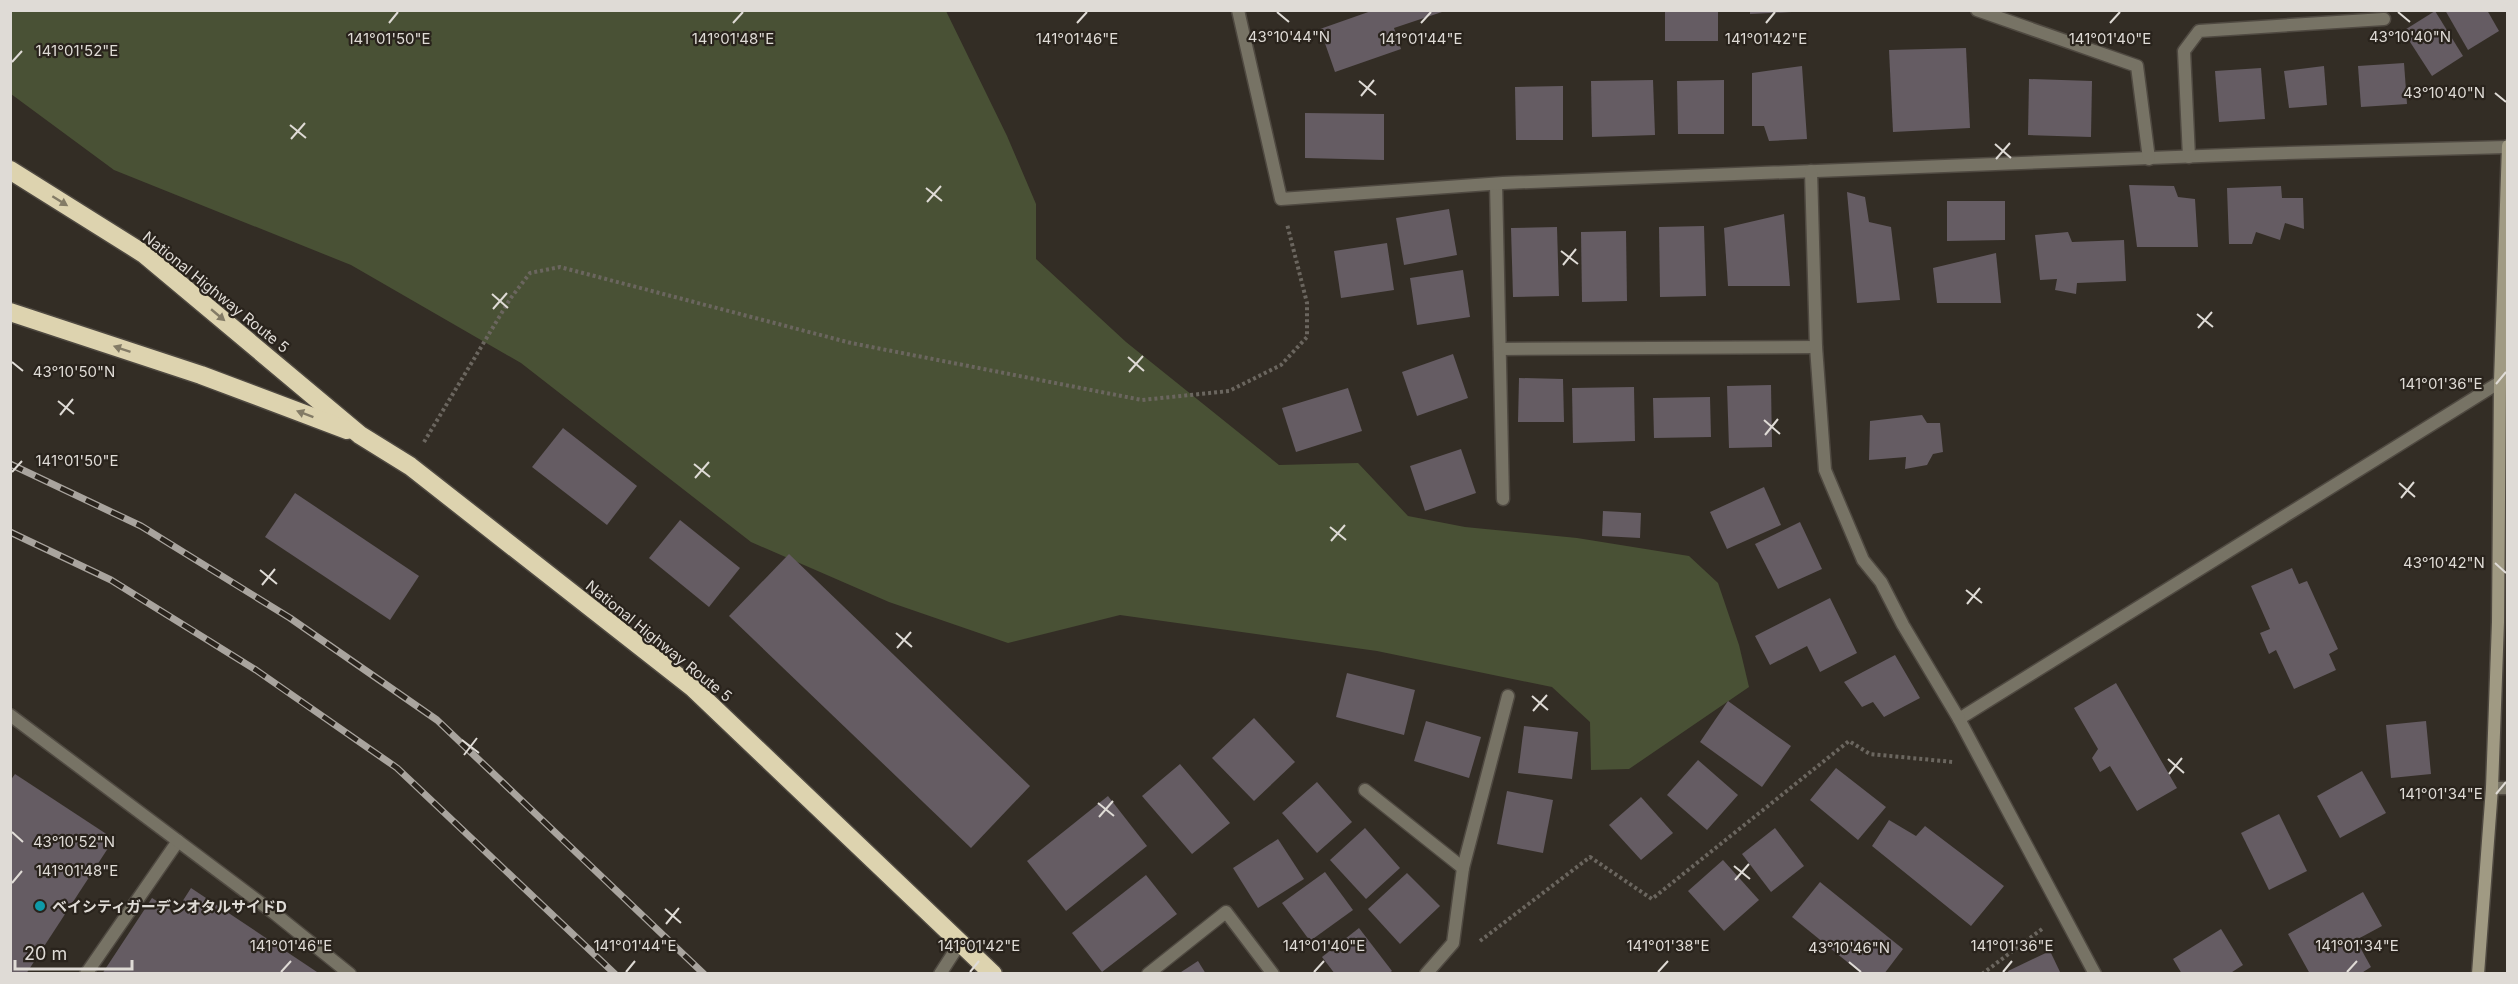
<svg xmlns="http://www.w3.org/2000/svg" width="2518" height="984" font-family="Inter,'Noto Sans JP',sans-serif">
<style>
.green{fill:#495135}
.building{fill:#655c63}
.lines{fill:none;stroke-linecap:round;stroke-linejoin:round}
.lane-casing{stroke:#4f4941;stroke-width:15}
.street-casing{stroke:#4f4941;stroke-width:15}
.secondary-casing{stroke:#4f4941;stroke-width:15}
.highway-casing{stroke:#4f4941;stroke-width:21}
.path{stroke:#6b665f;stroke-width:4;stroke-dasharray:3 3;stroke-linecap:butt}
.lane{stroke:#777365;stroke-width:12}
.street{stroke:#777365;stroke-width:12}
.secondary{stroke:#a09a83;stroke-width:12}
.highway{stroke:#ddd3af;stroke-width:18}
.rail-casing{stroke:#a9a49e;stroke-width:7}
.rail{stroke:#29231c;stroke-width:4.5;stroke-dasharray:14;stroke-linecap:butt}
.oneway{fill:#837b66}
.ticks{fill:none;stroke:#dfdbd6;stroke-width:2}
.culture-dot{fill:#0f9aa8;stroke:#29231c;stroke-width:2}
.labels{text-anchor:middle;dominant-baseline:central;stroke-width:4.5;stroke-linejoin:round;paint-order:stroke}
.street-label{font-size:15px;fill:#dfdbd6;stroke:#29231c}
.poi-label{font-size:15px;font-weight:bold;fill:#dfdbd6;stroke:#29231c;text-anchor:start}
.ticks-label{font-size:15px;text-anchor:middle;fill:#dfdbd6;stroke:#29231c;stroke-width:4.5;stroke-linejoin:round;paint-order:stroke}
</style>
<rect width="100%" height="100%" fill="#332d25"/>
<polygon class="green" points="11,11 946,11 1007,136 1036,204 1036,259 1126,342 1279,465 1358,463 1408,516 1465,527 1577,538 1689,556 1718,583 1739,645 1749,687 1629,769 1591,770 1590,722 1552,687 1377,651 1120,615 1008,643 889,602 751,542 521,363 351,265 114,170 11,94"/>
<g class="building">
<polygon points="1374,10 1445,11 1394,28 1401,49 1335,72 1320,29"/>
<rect x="1665" y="10" width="53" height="31"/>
<polygon points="1750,10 1791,10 1792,12 1750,14"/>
<polygon points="2445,10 2487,10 2499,31 2468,50"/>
<polygon points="2435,11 2463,56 2432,76 2403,31"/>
<polygon points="1966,48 1970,128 1893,132 1889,50"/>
<polygon points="2404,63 2407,104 2361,107 2358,66"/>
<polygon points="1802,66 1807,139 1769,141 1764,126 1752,126 1752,73"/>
<polygon points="2324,66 2327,105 2289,108 2284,71"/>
<polygon points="2261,68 2265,119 2219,122 2215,71"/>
<polygon points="2029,79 2092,81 2091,137 2028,135"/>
<polygon points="1653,80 1655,135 1592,137 1591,81"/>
<polygon points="1724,80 1724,134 1678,134 1677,81"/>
<polygon points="1563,86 1563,140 1516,140 1515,87"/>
<polygon points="1305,113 1384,114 1384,160 1305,158"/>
<polygon points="2129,185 2174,186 2178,197 2195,199 2198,247 2137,247"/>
<polygon points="2281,186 2282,198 2303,198 2304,229 2285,223 2280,240 2256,232 2252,244 2229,244 2227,188"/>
<polygon points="1847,192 1865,197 1869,222 1891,227 1900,300 1857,303"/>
<polygon points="1947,201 2005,201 2005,240 1947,241"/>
<polygon points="1449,209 1457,255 1404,265 1396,218"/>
<polygon points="1784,214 1790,286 1728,286 1724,228"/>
<polygon points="1704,226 1706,296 1660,297 1659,227"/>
<polygon points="1557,227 1559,296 1513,297 1511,228"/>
<polygon points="1626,231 1627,301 1582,302 1581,232"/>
<polygon points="2068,232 2072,242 2124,240 2126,281 2077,283 2076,294 2055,290 2057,279 2040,280 2035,235"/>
<polygon points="1387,243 1394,290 1341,298 1334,251"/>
<polygon points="1996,253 2001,303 1937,303 1933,268"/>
<polygon points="1463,270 1470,317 1417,325 1410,278"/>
<polygon points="1453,354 1468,398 1417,416 1402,372"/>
<polygon points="1519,378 1563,379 1564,422 1518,422"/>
<polygon points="1771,385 1772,447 1729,448 1727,386"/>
<polygon points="1634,387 1635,441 1573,443 1572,388"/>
<polygon points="1348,388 1362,431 1296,452 1282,408"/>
<polygon points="1710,397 1711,437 1654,438 1653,398"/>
<polygon points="1922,415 1927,423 1940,423 1943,452 1933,454 1927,465 1905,469 1906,457 1869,460 1870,421"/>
<polygon points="563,428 637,486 607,525 532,467"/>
<polygon points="1461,449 1476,493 1425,511 1410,466"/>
<polygon points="1764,487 1781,525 1727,549 1710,512"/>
<polygon points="295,493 419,576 390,620 265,537"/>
<polygon points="1603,511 1641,513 1640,538 1602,536"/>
<polygon points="680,520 740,568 709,607 649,558"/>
<polygon points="1800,522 1822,569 1778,589 1755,544"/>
<polygon points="789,554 1030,786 971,848 729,616"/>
<polygon points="2292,568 2299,584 2307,581 2338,649 2329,654 2336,670 2294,689 2276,650 2269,654 2260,633 2270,629 2251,586"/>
<polygon points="1830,598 1857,653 1820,672 1807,646 1770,665 1755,636"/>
<polygon points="1895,655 1920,698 1884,717 1873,702 1862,707 1844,682"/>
<polygon points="1347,673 1415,690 1404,735 1336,717"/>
<polygon points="2116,683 2177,788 2137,811 2110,766 2100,772 2092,758 2098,749 2074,708"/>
<polygon points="1728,701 1791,746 1762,787 1700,742"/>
<polygon points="1254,718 1295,762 1254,801 1212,758"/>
<polygon points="1426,721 1481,737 1469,778 1414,761"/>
<polygon points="2426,721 2431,774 2391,778 2386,725"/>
<polygon points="1524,726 1578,732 1572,779 1518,773"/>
<polygon points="1698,760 1738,795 1707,830 1667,795"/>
<polygon points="1180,764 1230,823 1192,854 1142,796"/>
<polygon points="1836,768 1886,807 1858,840 1810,800"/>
<polygon points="2362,771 2386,813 2340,838 2317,796"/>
<polygon points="15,774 114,839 26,974 10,974 10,781"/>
<polygon points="1317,782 1352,822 1317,853 1282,813"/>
<polygon points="1507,791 1553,800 1543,853 1497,844"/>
<polygon points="1108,796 1147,846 1066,911 1027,861"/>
<polygon points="1641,797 1673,833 1641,860 1609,825"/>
<polygon points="2279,814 2307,871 2269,890 2241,833"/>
<polygon points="1889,820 1916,836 1925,826 2004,886 1971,926 1872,846"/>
<polygon points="1365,828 1400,868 1366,899 1330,860"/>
<polygon points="1775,828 1804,866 1771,892 1742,854"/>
<polygon points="1278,839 1304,879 1258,908 1233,868"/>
<polygon points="1723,860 1759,900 1724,931 1688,891"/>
<polygon points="1325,872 1353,910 1310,941 1282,903"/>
<polygon points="1407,873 1440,906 1400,944 1368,909"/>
<polygon points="1146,875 1177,914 1102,972 1072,933"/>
<polygon points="1820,882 1903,949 1884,974 1862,974 1792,917"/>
<polygon points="191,888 320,974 102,974 152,898 175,913"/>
<polygon points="2363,892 2382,926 2356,940 2371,967 2360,974 2310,974 2288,934"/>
<polygon points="1359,928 1392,971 1388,974 1335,974 1322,957"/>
<polygon points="2221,929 2243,965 2229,974 2182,974 2173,959"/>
<polygon points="2050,951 2061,974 2009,974 2008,971"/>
<polygon points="1198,961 1206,974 1178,974"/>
</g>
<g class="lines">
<defs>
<g id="lane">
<polyline points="2189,157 2184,51 2199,31 2384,19"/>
<polyline points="1496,184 1503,499"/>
<polyline points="1500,349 1816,347"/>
<polyline points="1959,719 2500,382"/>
<polyline points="2492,788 2508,788"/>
<polyline points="1365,790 1463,868"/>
<polyline points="86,974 178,841"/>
<polyline points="940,974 960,943"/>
<polyline points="1426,974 1453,943 1463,868 1508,696"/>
</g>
<g id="street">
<polyline points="1238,10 1281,199 1503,183 2254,154 2507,147"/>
<polyline points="1977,10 2137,66 2149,159"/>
<polyline points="1811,171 1816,347 1825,470 1863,560 1881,582 1903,625 1959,719 2095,974"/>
<polyline points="10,715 274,913 350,974"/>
<polyline points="1148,974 1226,912 1273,974"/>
</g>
<polyline id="secondary" points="2478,974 2492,788 2498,622 2500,382 2508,146"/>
<g id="highway">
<polyline points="10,170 144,254 360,435 410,466 693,688 993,974"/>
<polyline points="10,312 201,375 347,430"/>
</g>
</defs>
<use href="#lane" class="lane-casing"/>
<use href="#street" class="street-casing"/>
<use href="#secondary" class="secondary-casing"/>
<use href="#highway" class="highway-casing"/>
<g class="path">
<polyline points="424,442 510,299 530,273 560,267 851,343 1142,400 1229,391 1281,365 1307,337 1307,303 1287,224"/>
<polyline points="1480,941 1590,857 1652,899 1849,741 1870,754 1953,762"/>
<polyline points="1982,974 2042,929"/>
</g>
<use href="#lane" class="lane"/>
<use href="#street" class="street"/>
<use href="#secondary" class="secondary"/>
<use href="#highway" class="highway"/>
<defs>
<g id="rail">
<polyline points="10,464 141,526 290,618 437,720 704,974"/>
<polyline points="10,532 111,580 256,670 397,768 615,974"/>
</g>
</defs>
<use href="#rail" class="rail-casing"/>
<use href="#rail" class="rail"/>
</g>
<defs><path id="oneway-solid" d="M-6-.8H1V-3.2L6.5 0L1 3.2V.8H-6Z" transform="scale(1.5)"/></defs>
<g class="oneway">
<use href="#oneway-solid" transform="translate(60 201) rotate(32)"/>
<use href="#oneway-solid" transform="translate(218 315) rotate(40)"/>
<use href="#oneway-solid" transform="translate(122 349) rotate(-161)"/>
<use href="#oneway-solid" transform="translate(305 414) rotate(-159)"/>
</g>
<path class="ticks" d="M1277,12L1289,22M2398,12L2410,22M389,23L398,12M733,23L743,12M1077,23L1087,12M1421,23L1431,12M1766,23L1775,12M2110,23L2120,12M12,62L22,51M1359,81L1376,95M2495,93L2506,102M1361,96L1374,80M290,125L306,138M291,139L305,123M1995,144L2011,158M1996,159L2010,143M926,188L942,201M927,202L941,186M1561,251L1578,264M1563,265L1576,249M492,294L508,308M493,309L507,293M2197,314L2213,327M2198,328L2212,312M1128,357L1144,371M12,362L23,371M1129,372L1143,356M2496,384L2506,372M58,401L74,414M60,415L73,399M1764,420L1780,434M1765,435L1778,419M694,464L710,477M12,472L22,461M695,478L709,462M2399,483L2415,497M2401,498L2414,482M1330,527L1346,540M1331,541L1345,525M2495,563L2506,573M260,570L277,584M262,585L275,569M1966,590L1982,603M1967,604L1980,588M896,633L912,647M897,648L911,632M1532,696L1548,710M1533,711L1547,695M462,740L479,753M464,755L477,738M2168,759L2184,773M2169,774L2182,758M2496,794L2506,782M1098,803L1114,816M1099,817L1113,801M12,832L23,842M1734,866L1750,879M1735,880L1749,864M12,883L22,871M665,909L681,923M666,924L679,908M1849,962L1861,972M281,972L291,961M626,972L635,961M970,972L979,961M1314,972L1324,961M1658,972L1668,961M2003,972L2012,961M2347,972L2357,961"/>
<circle class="culture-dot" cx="40" cy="906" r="6"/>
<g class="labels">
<g class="street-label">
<text transform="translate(216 292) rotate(39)">National Highway Route 5</text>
<text transform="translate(659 641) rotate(39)">National Highway Route 5</text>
</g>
<g class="poi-label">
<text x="52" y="906">ベイシティガーデンオタルサイドD</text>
</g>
</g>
<g class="ticks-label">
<text x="1289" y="42">43°10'44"N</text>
<text x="2410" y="42">43°10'40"N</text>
<text x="389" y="44">141°01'50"E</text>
<text x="733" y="44">141°01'48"E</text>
<text x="1077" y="44">141°01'46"E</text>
<text x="1421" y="44">141°01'44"E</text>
<text x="1766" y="44">141°01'42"E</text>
<text x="2110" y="44">141°01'40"E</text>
<text x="77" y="56">141°01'52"E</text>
<text x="2444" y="98">43°10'40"N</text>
<text x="74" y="377">43°10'50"N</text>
<text x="2441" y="389">141°01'36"E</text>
<text x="77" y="466">141°01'50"E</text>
<text x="2444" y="568">43°10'42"N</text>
<text x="2441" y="799">141°01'34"E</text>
<text x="74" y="847">43°10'52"N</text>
<text x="77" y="876">141°01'48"E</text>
<text x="291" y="951">141°01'46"E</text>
<text x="635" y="951">141°01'44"E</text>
<text x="979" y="951">141°01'42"E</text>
<text x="1324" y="951">141°01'40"E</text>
<text x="1668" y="951">141°01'38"E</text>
<text x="2012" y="951">141°01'36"E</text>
<text x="2357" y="951">141°01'34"E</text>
<text x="1849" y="953">43°10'46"N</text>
</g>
<rect width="2518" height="984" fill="none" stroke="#dfdbd6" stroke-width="24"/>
<path d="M15 960v9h117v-9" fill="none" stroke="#dfdbd6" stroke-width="3"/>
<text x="24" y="960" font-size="18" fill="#dfdbd6" stroke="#29231c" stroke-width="4.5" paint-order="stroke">20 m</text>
</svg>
